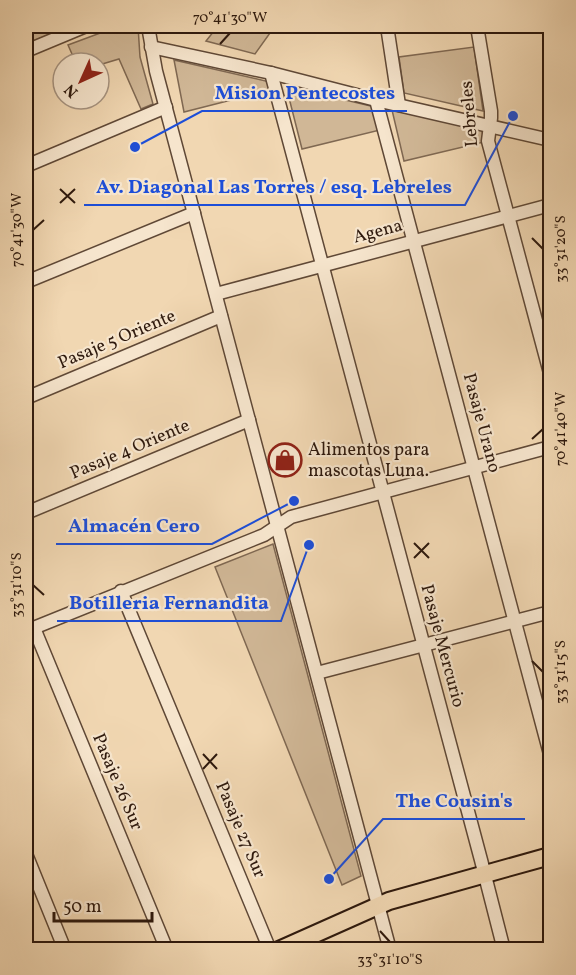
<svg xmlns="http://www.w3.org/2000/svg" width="576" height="975" font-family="Vollkorn,serif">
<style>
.green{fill:#d0b796;stroke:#7f6852;stroke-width:1.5}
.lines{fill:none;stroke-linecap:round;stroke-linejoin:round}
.minor-casing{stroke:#5f4836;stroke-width:15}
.major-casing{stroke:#2e190d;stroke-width:20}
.minor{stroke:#f6e5cd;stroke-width:12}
.major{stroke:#f1d7b2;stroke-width:16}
.ticks{fill:none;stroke:#2e190d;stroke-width:2}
.labels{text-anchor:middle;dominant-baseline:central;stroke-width:4.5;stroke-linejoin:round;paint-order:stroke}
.street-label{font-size:18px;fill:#2e190d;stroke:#f6e5cd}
.poi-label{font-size:18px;fill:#2e190d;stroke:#f6e5cd;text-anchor:start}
.leader{fill:none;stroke:#1d4ed8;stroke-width:2}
.callout-dot{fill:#1d4ed8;stroke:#f6e5cd;stroke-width:2}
.callout-label{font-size:20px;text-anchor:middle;font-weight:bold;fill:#1d4ed8;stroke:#f6e5cd;stroke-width:4.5;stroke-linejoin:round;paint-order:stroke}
.neatline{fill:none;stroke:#2e190d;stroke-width:2}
.ticks-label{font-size:15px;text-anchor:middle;fill:#2e190d}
</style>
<rect width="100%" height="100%" fill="#f1d7b2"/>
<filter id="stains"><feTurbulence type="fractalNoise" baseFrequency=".00333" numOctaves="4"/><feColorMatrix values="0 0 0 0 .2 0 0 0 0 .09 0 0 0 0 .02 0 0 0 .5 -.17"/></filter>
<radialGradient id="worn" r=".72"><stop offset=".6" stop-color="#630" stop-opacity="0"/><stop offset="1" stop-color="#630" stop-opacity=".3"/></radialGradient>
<g class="green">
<polygon points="26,26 71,26 26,44"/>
<polygon points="119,26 138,26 140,57 153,104 141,109 119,59 99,65 99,63 76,63 68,45"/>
<polygon points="218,26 275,26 255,54 206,41"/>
<polygon points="474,47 483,111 404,93 399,57"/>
<polygon points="174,60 270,82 271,90 184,112"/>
<polygon points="286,86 375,107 380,130 302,149"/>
<polygon points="392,110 482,130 484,142 404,161"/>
<polygon points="273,544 361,876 342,885 215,567"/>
</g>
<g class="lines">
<defs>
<g id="minor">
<polyline points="148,26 156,71 390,950"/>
<polyline points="387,26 399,105"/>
<polyline points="477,26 491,111 491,118 488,141 550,373"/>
<polyline points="151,47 271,73 376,100 550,140"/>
<polyline points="26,51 86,26"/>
<polyline points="271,73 481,860 504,950"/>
<polyline points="376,100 550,754"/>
<polyline points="26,166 166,107"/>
<polyline points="26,282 194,213"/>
<polyline points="216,294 550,205"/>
<polyline points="26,398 221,316"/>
<polyline points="26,513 249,420"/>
<polyline points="121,591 270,950"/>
<polyline points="34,628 167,950"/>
<polyline points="26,631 264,535 291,517 550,447"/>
<polyline points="317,673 550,612"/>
<polyline points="26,854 65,950"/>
</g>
<polyline id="major" points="279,950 389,901 550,856"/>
</defs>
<use href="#minor" class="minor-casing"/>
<use href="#major" class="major-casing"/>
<use href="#minor" class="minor"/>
<use href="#major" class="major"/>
</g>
<path class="ticks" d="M220,44L230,33M60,189L75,203M60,203L75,189M33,230L44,220M532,238L543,249M532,439L543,429M414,543L429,558M414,558L429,543M33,585L44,595M532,661L543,672M203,754L217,769M203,769L217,754M380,931L390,942"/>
<defs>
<symbol id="shop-ring" viewBox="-11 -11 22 22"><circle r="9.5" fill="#f6e5cd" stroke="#8f2418" stroke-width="1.5"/><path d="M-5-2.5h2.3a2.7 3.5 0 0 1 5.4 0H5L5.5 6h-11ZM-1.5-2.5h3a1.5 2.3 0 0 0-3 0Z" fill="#8f2418"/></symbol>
</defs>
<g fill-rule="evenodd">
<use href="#shop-ring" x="266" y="441" width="38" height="38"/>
</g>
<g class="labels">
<g class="street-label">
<text transform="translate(470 114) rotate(-95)">Lebreles</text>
<text transform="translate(378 232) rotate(-15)">Agena</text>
<text transform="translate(117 340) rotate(-23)">Pasaje 5 Oriente</text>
<text transform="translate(481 423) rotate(75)">Pasaje Urano</text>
<text transform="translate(130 450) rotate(-23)">Pasaje 4 Oriente</text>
<text transform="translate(442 646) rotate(75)">Pasaje Mercurio</text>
<text transform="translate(117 782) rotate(67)">Pasaje 26 Sur</text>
<text transform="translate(240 830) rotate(67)">Pasaje 27 Sur</text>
</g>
<g class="poi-label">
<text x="308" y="450">Alimentos para<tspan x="308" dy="21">mascotas Luna.</tspan></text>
</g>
</g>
<path class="leader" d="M135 147L202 111H407M513 116L465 205H84M294 501L212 544H56M309 545L281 621H57M329 879L383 819H525"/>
<g class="callout-dot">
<circle cx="135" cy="147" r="6"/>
<circle cx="513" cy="116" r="6"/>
<circle cx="294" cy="501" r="6"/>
<circle cx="309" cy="545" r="6"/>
<circle cx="329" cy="879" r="6"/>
</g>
<g class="callout-label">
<text x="305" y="99">Mision Pentecostes</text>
<text x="274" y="193">Av. Diagonal Las Torres / esq. Lebreles</text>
<text x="134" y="532">Almacén Cero</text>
<text x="169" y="609">Botilleria Fernandita</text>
<text x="454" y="807">The Cousin's</text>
</g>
<rect width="576" height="975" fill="none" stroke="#f1d7b2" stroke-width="66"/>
<g transform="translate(81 81) rotate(225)"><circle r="28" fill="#f6e5cd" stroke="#a69380" stroke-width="1.5"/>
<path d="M0-4.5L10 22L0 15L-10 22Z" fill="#8f2418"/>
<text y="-9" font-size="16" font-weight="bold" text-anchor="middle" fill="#2e190d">N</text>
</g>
<path d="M54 912v9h98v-9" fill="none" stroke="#2e190d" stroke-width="3"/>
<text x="63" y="912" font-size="18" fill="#2e190d" stroke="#f6e5cd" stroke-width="4.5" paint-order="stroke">50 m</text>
<rect x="33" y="33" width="510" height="909" class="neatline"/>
<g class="ticks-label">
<text x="230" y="22">70°41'30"W</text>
<text transform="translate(16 230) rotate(-90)" y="5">70°41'30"W</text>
<text transform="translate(560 249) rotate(-90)" y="5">33°31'20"S</text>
<text transform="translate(560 429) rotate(-90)" y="5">70°41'40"W</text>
<text transform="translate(16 585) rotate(-90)" y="5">33°31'10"S</text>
<text transform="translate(560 672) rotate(-90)" y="5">33°31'15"S</text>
<text x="390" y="964">33°31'10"S</text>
</g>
<rect width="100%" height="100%" filter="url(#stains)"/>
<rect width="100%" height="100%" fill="url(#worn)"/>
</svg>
